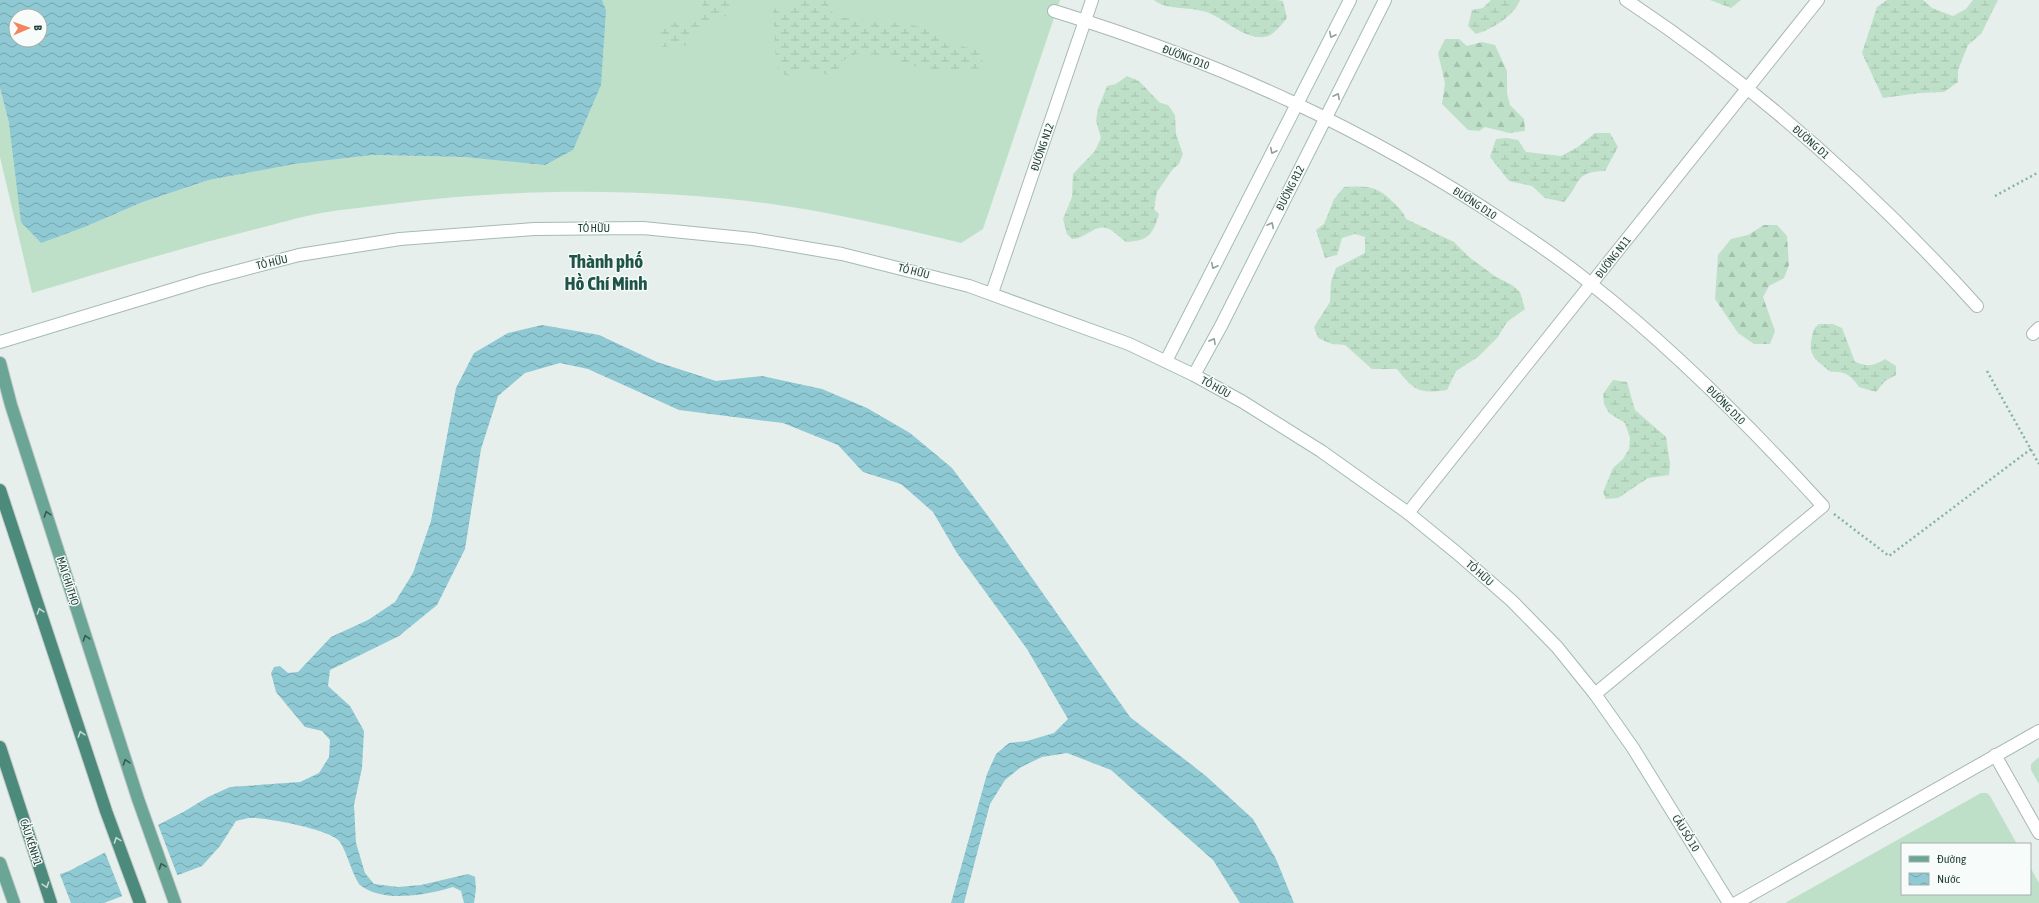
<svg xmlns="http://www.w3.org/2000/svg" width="2039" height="903" font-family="'Asap Condensed',sans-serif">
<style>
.grass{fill:#bfe0c8}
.forest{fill:url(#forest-firs)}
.wetland{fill:url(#wetland-marsh)}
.water{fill:url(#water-waves);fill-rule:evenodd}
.pier{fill:#e6efeb}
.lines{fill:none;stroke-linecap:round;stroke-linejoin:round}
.minor-casing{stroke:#a8b8b2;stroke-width:14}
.secondary-casing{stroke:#a4bbb3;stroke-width:14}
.primary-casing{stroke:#c2cac8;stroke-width:14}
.trunk-casing{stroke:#c2cac8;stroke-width:14}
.path{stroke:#86b3a5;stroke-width:2.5;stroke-dasharray:2 3;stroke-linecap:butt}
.minor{stroke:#fff;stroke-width:12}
.secondary{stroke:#fff;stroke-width:12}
.primary{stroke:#6aa596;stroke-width:12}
.trunk{stroke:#4c8a7c;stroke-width:12}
.oneway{stroke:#92a09c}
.oneway2{stroke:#365b51}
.oneway3{stroke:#c4d9d4}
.labels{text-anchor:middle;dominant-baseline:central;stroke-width:3;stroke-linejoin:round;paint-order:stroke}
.street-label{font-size:11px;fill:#24423a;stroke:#f7fbf9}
.town-label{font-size:19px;font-weight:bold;fill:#1f5548;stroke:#f7fbf9}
</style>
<defs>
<pattern id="forest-firs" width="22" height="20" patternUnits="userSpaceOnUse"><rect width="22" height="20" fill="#bfe0c8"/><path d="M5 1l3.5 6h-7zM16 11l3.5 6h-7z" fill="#a4c1ad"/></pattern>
<pattern id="wetland-marsh" width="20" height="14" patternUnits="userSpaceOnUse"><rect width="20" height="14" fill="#bfe0c8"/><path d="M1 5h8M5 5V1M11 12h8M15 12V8" fill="none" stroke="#a4c1ad"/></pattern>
<pattern id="water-waves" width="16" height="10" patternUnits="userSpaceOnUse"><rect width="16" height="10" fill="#8ec9d4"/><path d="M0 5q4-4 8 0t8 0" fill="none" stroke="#74a5ad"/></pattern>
</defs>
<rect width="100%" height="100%" fill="#e6efeb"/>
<g class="grass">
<path d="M602,0H1060L983,229L961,243C896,227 831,212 765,203C641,188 516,188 391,204C368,207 344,209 321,213C299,217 277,224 256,229C181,248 107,271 32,293L0,157V88L9,123L87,226L143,202L209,180L295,164L373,155L464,157L504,160L606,10Z"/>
<polygon points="2039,757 2039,784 2031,770 2031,764"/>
<polygon points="1981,793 1987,793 1990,796 2017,844 1902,844 1902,894 2030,894 2030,867 2039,883 2039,903 1785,903"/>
</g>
<g class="forest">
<polygon points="1445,39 1459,39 1467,46 1482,42 1495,45 1507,71 1507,93 1510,105 1524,119 1525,131 1509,133 1485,127 1479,131 1468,130 1442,104 1445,83 1438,53"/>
<polygon points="1764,225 1777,225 1787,236 1789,265 1784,278 1769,286 1763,297 1775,331 1770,344 1754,344 1738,333 1715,299 1718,255 1731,239 1748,235"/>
</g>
<g class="wetland">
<polygon points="700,0 734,0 729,14 697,33 685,46 662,47 661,26 670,22 688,23 704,9"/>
<polygon points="795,0 826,0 835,17 909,24 928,29 956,45 978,50 985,68 935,71 908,65 882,55 856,54 840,62 837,75 829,75 805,69 796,77 781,74 776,63 773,9 789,7"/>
<path d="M1154,0H1277L1283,1L1287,18C1282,24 1273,36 1265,37C1243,39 1228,21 1209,13C1191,6 1167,11 1154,0Z"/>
<path d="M1491,0H1520C1515,15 1491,30 1476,34L1468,26L1472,10L1483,8Z"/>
<polygon points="1710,0 1741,0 1731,8"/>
<polygon points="1887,0 1923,0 1932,8 1953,16 1966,9 1973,0 1998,0 1981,34 1968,45 1958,70 1958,82 1944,92 1920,93 1883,98 1862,53 1877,7"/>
<path d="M1127,76L1139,81L1160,103L1168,105L1175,115L1176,134L1183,154L1179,164L1172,170L1157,192L1154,209L1159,214C1153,235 1148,241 1126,242C1121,239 1116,233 1111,230C1096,221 1085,240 1072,239L1067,234L1063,219L1072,197L1073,174L1095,151L1101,138L1096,121L1098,109L1107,86L1116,84Z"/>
<path d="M1595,133H1610L1618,147L1605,171C1573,172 1582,183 1564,202L1545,198L1532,186L1509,181L1490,157L1496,139L1507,138L1518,140L1526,152L1561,156L1578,147Z"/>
<path d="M1344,187C1367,186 1376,185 1393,202C1398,207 1403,211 1406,219L1454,242L1469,257L1496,277L1512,285L1520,292L1525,309L1507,322L1497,338L1478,357L1456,371L1447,390C1420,394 1414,391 1397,369H1372L1345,345L1332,344L1318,338L1314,327L1330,302L1331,282L1336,268L1365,253V237L1355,234L1342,238L1337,255L1325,258L1316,230L1324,224L1334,199Z"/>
<path d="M1819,324H1833L1842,328L1855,362C1868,367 1874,366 1885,359L1896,366V375L1885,381L1876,392L1859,387C1851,375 1844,371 1831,372C1817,361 1807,356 1812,337C1813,330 1814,328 1819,324Z"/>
<polygon points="1613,380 1627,382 1635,410 1666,437 1670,464 1669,475 1648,478 1618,498 1606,499 1603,492 1613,468 1623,459 1629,449 1630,438 1625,423 1609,413 1604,404 1603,394"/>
</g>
<g class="water">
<path d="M0,0H602L606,10L601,85L573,150L545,165L464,157L373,155L295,164L209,180L143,202L87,226L41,243L21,222L9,123L0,88ZM16,16H40V40H16Z"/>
<path d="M542,325L599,335L657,362L716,381L762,376L822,389L867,408L910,433L952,468L994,524L1130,717L1206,776L1253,819L1276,859L1294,903H1240L1213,860L1111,770L1067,753L1042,757L1021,767L1005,780L990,804L964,903H951L987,774L996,754L1009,743L1027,741L1054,733L1068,719L1027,649L957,553L933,512L901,484L863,472L838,445L783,423L679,410L588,369L560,363L525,373L498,396L481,449L465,549L437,605L399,636L330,670L328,686L350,706L364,731L362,768L354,805L356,843L365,873L374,884L398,887L421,885L468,874L475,877L476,889L474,903H464L461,891L453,887C424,896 380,903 359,884C351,871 348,855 340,842C333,830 265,817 251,818C246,818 241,820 236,821L220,846L202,866L104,903H0V895L69,871L185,811L208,797L230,787L300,782L319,773L329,757L330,740L322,731L305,727L276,692L271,673L274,667L280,666L288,673L298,672L331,637L368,620L395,602L413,573L431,521L456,388L474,353L508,333Z"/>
</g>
<g class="pier">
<polygon points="157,822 178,877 123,898 104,850"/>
<polygon points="59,872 71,903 0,903 0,893"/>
</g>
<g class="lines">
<defs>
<g id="minor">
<path d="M1626,0C1756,86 1873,191 1977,306"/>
<path d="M1054,11C1219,62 1365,128 1508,224C1536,243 1565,262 1591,284C1675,350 1751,427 1823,506L1595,694"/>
<polyline points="992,293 1092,0"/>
<polyline points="2033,334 2039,328"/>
<polyline points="1408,513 1818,0"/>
<polyline points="1995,755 2039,833"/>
<polyline points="1736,903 2039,731"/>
</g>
<g id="secondary">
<polyline points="0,342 204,280 299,255 400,239 534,229 643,228 753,239 842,254 969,286 1129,344 1194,375 1243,402 1321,451 1408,513 1457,553 1512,601 1557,647 1595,694 1633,748 1729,903"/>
<polyline points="1166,361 1350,0"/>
<polyline points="1194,375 1221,326 1385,0"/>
</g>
<g id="primary">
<polyline points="0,363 11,405 138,799 175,903"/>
<polyline points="0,863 14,903"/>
</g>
<g id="trunk">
<polyline points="0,490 106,811 140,903"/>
<polyline points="0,747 51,903"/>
</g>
</defs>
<use href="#minor" class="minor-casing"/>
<use href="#secondary" class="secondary-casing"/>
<use href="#primary" class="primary-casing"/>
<use href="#trunk" class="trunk-casing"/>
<g class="path">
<polyline points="1995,196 2039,172"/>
<polyline points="1987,371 2039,464"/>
<polyline points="1834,514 1889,556 2031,449"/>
</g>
<use href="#minor" class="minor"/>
<use href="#secondary" class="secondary"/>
<use href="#primary" class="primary"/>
<use href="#trunk" class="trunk"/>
</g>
<defs><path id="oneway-chevron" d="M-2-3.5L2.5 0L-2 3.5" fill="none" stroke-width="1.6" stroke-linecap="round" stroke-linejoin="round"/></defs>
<g class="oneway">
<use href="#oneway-chevron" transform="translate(1332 35) rotate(117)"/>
<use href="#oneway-chevron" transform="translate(1337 96) rotate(-63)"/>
<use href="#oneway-chevron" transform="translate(1273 151) rotate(117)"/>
<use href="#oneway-chevron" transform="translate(1271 225) rotate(-63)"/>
<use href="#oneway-chevron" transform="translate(1214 266) rotate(117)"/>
<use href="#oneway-chevron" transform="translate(1213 341) rotate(-61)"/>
</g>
<g class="oneway2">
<use href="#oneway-chevron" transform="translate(47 514) rotate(-108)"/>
<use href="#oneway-chevron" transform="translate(86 638) rotate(-108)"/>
<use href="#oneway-chevron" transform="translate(126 762) rotate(-108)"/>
<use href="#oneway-chevron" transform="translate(162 866) rotate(-110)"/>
</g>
<g class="oneway3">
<use href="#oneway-chevron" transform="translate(40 611) rotate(-108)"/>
<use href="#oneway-chevron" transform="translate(81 734) rotate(-108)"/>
<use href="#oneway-chevron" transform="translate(117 840) rotate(-110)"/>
<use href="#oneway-chevron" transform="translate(46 885) rotate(72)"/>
</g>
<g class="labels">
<g class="street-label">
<text transform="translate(1186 57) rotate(21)">ĐƯỜNG D10</text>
<text transform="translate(1811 142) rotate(41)">ĐƯỜNG D1</text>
<text transform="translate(1042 147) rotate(-71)">ĐƯỜNG N12</text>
<text transform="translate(1290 188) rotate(-63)">ĐƯỜNG R12</text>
<text transform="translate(1475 203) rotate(33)">ĐƯỜNG D10</text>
<text x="594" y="228">TỐ HỮU</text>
<text transform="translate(1613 257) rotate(-52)">ĐƯỜNG N11</text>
<text transform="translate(272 262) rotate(-13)">TỐ HỮU</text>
<text transform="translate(914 271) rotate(14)">TỐ HỮU</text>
<text transform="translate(1216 387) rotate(29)">TỐ HỮU</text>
<text transform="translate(1726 405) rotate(45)">ĐƯỜNG D10</text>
<text transform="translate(1480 573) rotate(41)">TỐ HỮU</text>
<text transform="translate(68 581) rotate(72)">MAI CHÍ THỌ</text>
<text transform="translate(1686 833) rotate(58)">CẦU SỐ 10</text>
<text transform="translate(31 842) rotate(72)">CẦU KÊNH 1</text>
</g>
<g class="town-label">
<text x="606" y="261">Thành phố<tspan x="606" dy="22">Hồ Chí Minh</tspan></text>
</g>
</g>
<rect x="1901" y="843" width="130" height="52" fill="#f7fbf9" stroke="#a3b1ad"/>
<rect x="1909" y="856" width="20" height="6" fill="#6aa596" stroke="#a3b1ad"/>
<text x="1937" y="863" font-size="12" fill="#24423a">Đường</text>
<rect x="1909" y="873" width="20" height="12" fill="url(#water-waves)" stroke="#a3b1ad"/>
<text x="1937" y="883" font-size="12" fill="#24423a">Nước</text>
<g transform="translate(28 28) rotate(88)"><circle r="19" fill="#f7fbf9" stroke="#a3b1ad"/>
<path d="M0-3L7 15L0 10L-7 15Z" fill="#f4845f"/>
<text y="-6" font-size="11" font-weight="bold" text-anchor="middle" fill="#24423a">B</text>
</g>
</svg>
